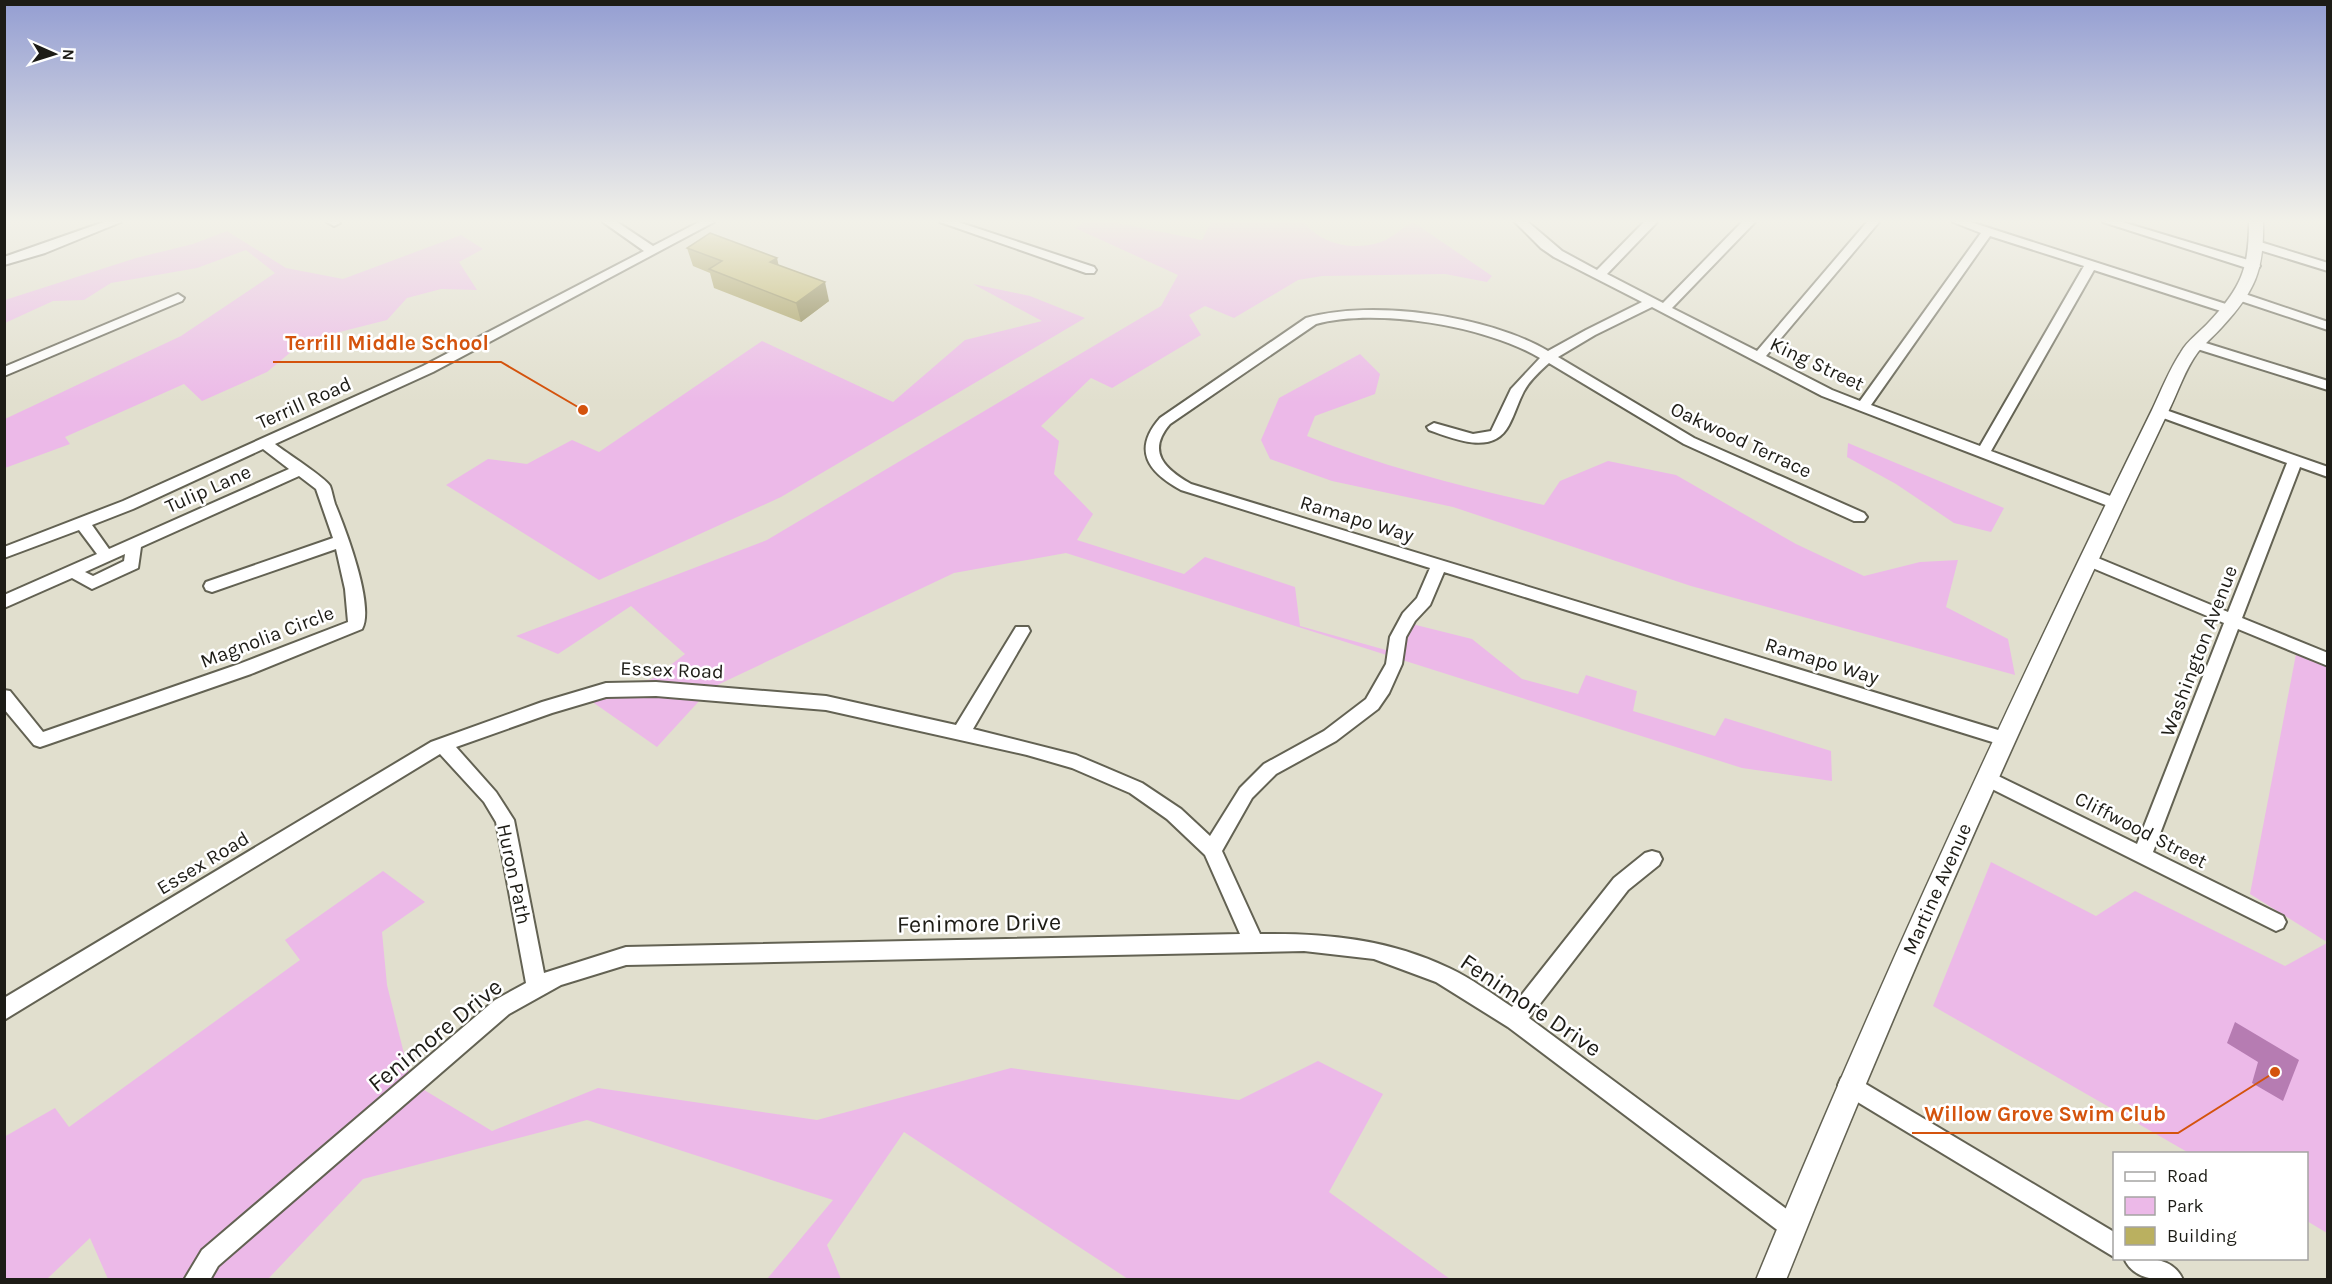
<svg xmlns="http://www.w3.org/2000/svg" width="2332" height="1284" font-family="Karla,sans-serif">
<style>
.green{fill:#ecb9e8}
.water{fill:#b67cb2}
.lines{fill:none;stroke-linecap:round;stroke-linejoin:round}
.minor-casing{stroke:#636253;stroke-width:4}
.major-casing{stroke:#636253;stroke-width:3}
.minor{fill:#fff;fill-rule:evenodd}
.major{fill:#fff;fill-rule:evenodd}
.wall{fill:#a09753}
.shaded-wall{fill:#827b43}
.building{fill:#bab060;stroke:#827b43;stroke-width:1.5}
.labels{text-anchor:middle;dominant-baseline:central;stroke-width:5;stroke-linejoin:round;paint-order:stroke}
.street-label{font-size:20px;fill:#1d1c16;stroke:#fff}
.near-street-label{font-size:24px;fill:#1d1c16;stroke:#fff}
.leader{fill:none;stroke:#d4530d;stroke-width:2}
.callout-dot{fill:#d4530d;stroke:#fff;stroke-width:2}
.callout-label{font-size:21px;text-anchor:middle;font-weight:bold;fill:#d4530d;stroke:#fff;stroke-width:5;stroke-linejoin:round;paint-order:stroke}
</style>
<rect width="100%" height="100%" fill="#e1dfce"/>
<g class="green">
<path d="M1084,222H1112L1202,240L1211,222H1304C1321,245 1355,251 1381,242C1392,238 1402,228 1413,222L1492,276L1487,282L1445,274L1322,276L1298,280L1234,318L1205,306L1189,315L1201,335L1112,388L1091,378L1041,426L1059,441L1054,474L1093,514L1077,540L1184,574L1205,557L1295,587L1300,626L1393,652L1404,622L1472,639L1522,679L1578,694L1586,675L1637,691L1633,711L1715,736L1725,718L1831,751L1832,781L1742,768L1066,553L954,573L711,688L657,747L581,694L652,679L685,654L631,606L558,654L516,636L767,540L1161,306L1178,275L1075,228Z"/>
<polygon points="227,231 286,268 343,279 461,235 483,249 459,262 477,290 441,289 407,298 387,320 304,341 267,372 202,401 184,384 65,437 70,444 5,468 5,419 181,336 275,273 246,250 197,268 111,283 84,300 53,301 5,323 5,300 136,258 193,244"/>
<polygon points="973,284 1030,296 1085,318 781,497 599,580 446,485 488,459 527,464 572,440 599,452 762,341 893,402 965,340 1042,321"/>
<path d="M1360,354L1380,374L1375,394L1315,416L1307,436C1383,467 1464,487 1544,505L1560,481L1608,461L1676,475L1796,544L1864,576L1920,562L1958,560L1946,607L2008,639L2015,675L1691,586L1453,507L1332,481L1270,459L1261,440L1279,398Z"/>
<polygon points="1848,443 2004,508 1991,532 1954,523 1896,484 1847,457"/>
<polygon points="2297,649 2327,662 2327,942 2250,894"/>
<polygon points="1991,862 2096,916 2135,891 2285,966 2327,943 2327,1233 2307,1221 2306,1154 2189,1153 1933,1006"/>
<polygon points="383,871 425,902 382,932 387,985 411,1082 492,1131 598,1088 817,1120 1011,1068 1239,1100 1318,1061 1383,1094 1329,1192 1450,1279 1128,1279 904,1132 827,1245 841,1279 767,1279 833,1200 587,1120 363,1179 268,1279 108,1279 90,1238 47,1279 5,1279 4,1137 55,1108 69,1127 300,960 285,940"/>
</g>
<polygon class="water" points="2235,1022 2299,1060 2283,1101 2252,1083 2258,1062 2227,1043"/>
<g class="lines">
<defs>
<g id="minor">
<polygon points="104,222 121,222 45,253 4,265 4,257"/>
<polygon points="327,222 339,222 340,223 334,226"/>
<path d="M603,222H617L653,246L699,222H714L433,372L275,444C285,452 326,478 330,486C332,491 333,498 335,504C345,528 375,606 362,629L251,674L46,745L40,747L34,745L4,709V690L10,691L43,732L239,664L348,622L345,589L336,549L212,592L206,590L204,586L206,582L333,538L316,489L299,476L141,547L138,568L92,589L72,578L4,608V595L97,554L79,530L4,558V547L123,501L423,366L644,251ZM263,449L289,469L109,549L92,525L133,509ZM125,554L124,561L93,576L85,572Z"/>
<polygon points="940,222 958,222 1094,267 1096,270 1094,273 1086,273"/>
<path d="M1515,222H1528L1562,251L1597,270L1644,222H1657L1607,274L1663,303L1742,222H1755L1672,308L1757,351L1867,222H1879L1766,356L1832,390L1860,401L1981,233L1953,222H1971L1992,229L2232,306L2234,309L2232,312H2224L2094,270L1991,451L2121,500L2123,504L2121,508L2116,509L1822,396L1652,307L1595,335L1558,357L1694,438L1864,513L1867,517L1864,521H1854L1684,444L1549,363C1540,371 1530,380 1524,391C1518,402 1515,414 1509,425C1493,456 1454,439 1429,430L1427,427L1434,423L1473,434L1491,431L1511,389L1540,358C1487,326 1375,307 1316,324L1170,424C1146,452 1165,469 1191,484L2008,733L2011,738L2008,743L2002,745L1444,572L1430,605L1415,621L1406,637L1402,664L1389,693L1378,709L1336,741L1276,774L1252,798L1222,851L1260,934C1327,933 1388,939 1449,968C1471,978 1492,994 1512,1007L1614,878L1645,853L1652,851L1659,853L1662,859L1659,865L1628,890L1529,1018L1800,1219L1804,1227L1800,1235L1792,1239L1784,1235L1508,1027L1436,982L1374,959L1304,951L626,965L561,985L509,1014L218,1266L210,1280H184L202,1250L495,1000L526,983L496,822L484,802L440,754L4,1020V998L431,742L542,702L606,683L656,682L826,696L956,725L1016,627H1028L1030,631L973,729L1076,755L1142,783L1181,809L1210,836L1240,788L1264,764L1324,731L1366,699L1386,664L1390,637L1403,613L1417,598L1430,568L1181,490C1148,472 1132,450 1160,418L1306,318C1373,299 1489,316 1548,351L1586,330L1642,302L1554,257L1541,248ZM1990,236L2084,266L1980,446L1871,405ZM656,696L826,710L1027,755L1072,768L1130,793L1167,819L1205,855L1240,934L626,947L544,973L514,820L496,792L456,747L552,713L606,697Z"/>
<polygon points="2103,222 2122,222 2258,263 2260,266 2258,269 2250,269"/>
<polygon points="2257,241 2328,263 2328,271 2253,248 2251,245"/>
<polygon points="2239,292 2328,322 2328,330 2235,299 2233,296 2235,293"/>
<polygon points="178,294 184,298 182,301 4,376 4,367"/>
<polygon points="2196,340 2328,381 2328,390 2191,347 2189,344 2191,341"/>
<polygon points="2160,408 2328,467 2328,477 2300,467 2242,618 2328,653 2328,666 2238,629 2153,852 2283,916 2286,922 2283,928 2276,931 1980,783 1977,778 1980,773 1986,771 1992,773 2137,844 2224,623 2083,564 2080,560 2083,556 2093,556 2228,612 2287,463 2155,415 2153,412"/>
<polygon points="1849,1074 2114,1232 2114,1257 1841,1092 1838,1085 1841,1078"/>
<path d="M2124,1258C2146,1258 2173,1256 2183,1280C2161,1280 2134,1282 2124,1258Z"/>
</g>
<path id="major" d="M2249,222H2263C2264,271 2255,291 2222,327C2214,336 2205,343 2198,352C2185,369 2178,392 2169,410C2033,696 1903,985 1786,1280H1756C1877,985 2011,696 2152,410C2161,391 2169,370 2181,352C2187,341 2200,332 2209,322C2241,288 2249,269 2249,222Z"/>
</defs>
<use href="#minor" class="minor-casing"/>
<use href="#major" class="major-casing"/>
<use href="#minor" class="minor"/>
<use href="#major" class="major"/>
</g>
<polygon class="wall" points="687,248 829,301 801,322 714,288 710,273 693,266"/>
<g class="shaded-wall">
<polygon points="777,258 781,276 770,262"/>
<polygon points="825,282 829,301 801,322 796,303"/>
</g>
<polygon class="building" points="710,233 777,258 770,262 825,282 796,303 709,269 722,261 687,248"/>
<linearGradient id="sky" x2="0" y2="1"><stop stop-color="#949ed2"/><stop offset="0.55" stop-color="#f2f1e9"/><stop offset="1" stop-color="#f2f1e9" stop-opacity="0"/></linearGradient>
<rect width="2332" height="402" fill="url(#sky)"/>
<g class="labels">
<g class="street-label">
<text transform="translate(1817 364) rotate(25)">King Street</text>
<text transform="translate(304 403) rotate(-24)">Terrill Road</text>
<text transform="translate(1741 440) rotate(25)">Oakwood Terrace</text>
<text transform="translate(208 489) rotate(-24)">Tulip Lane</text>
<text transform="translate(1357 519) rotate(17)">Ramapo Way</text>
<text transform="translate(267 637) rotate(-21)">Magnolia Circle</text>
<text transform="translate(2199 651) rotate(-69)">Washington Avenue</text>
<text transform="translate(1822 661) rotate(17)">Ramapo Way</text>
<text transform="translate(672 670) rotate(2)">Essex Road</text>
<text transform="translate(2141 830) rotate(27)">Cliffwood Street</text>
<text transform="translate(203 863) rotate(-31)">Essex Road</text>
<text transform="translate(514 874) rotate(78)">Huron Path</text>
<text transform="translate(1937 889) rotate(-66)">Martine Avenue</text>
</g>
<g class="near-street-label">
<text transform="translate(979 923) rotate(-1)">Fenimore Drive</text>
<text transform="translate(1531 1005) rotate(34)">Fenimore Drive</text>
<text transform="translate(435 1035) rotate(-39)">Fenimore Drive</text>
</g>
</g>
<path class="leader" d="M583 410L501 362H273M2275 1072L2178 1133H1912"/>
<g class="callout-dot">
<circle cx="583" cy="410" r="6"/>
<circle cx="2275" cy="1072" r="6"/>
</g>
<g class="callout-label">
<text x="387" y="350">Terrill Middle School</text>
<text x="2045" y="1121">Willow Grove Swim Club</text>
</g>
<rect width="2332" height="1284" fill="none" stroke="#1d1c16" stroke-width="12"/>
<rect x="2113" y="1152" width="195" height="108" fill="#ffffff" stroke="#a5a4a2" stroke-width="1.5"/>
<rect x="2125" y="1172" width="30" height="9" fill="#ffffff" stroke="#a5a4a2" stroke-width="1.5"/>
<text x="2167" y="1182" font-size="18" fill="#1d1c16">Road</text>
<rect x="2125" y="1197" width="30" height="18" fill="#ecb9e8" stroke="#a5a4a2" stroke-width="1.5"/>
<text x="2167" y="1212" font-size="18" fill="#1d1c16">Park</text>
<rect x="2125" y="1227" width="30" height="18" fill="#bab060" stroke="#a5a4a2" stroke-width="1.5"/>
<text x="2167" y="1242" font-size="18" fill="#1d1c16">Building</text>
<g transform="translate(54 54) rotate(93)" stroke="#ffffff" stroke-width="4.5" paint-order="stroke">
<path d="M0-4.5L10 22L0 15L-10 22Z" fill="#1d1c16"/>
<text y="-9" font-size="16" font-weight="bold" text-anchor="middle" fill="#1d1c16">N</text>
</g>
</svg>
